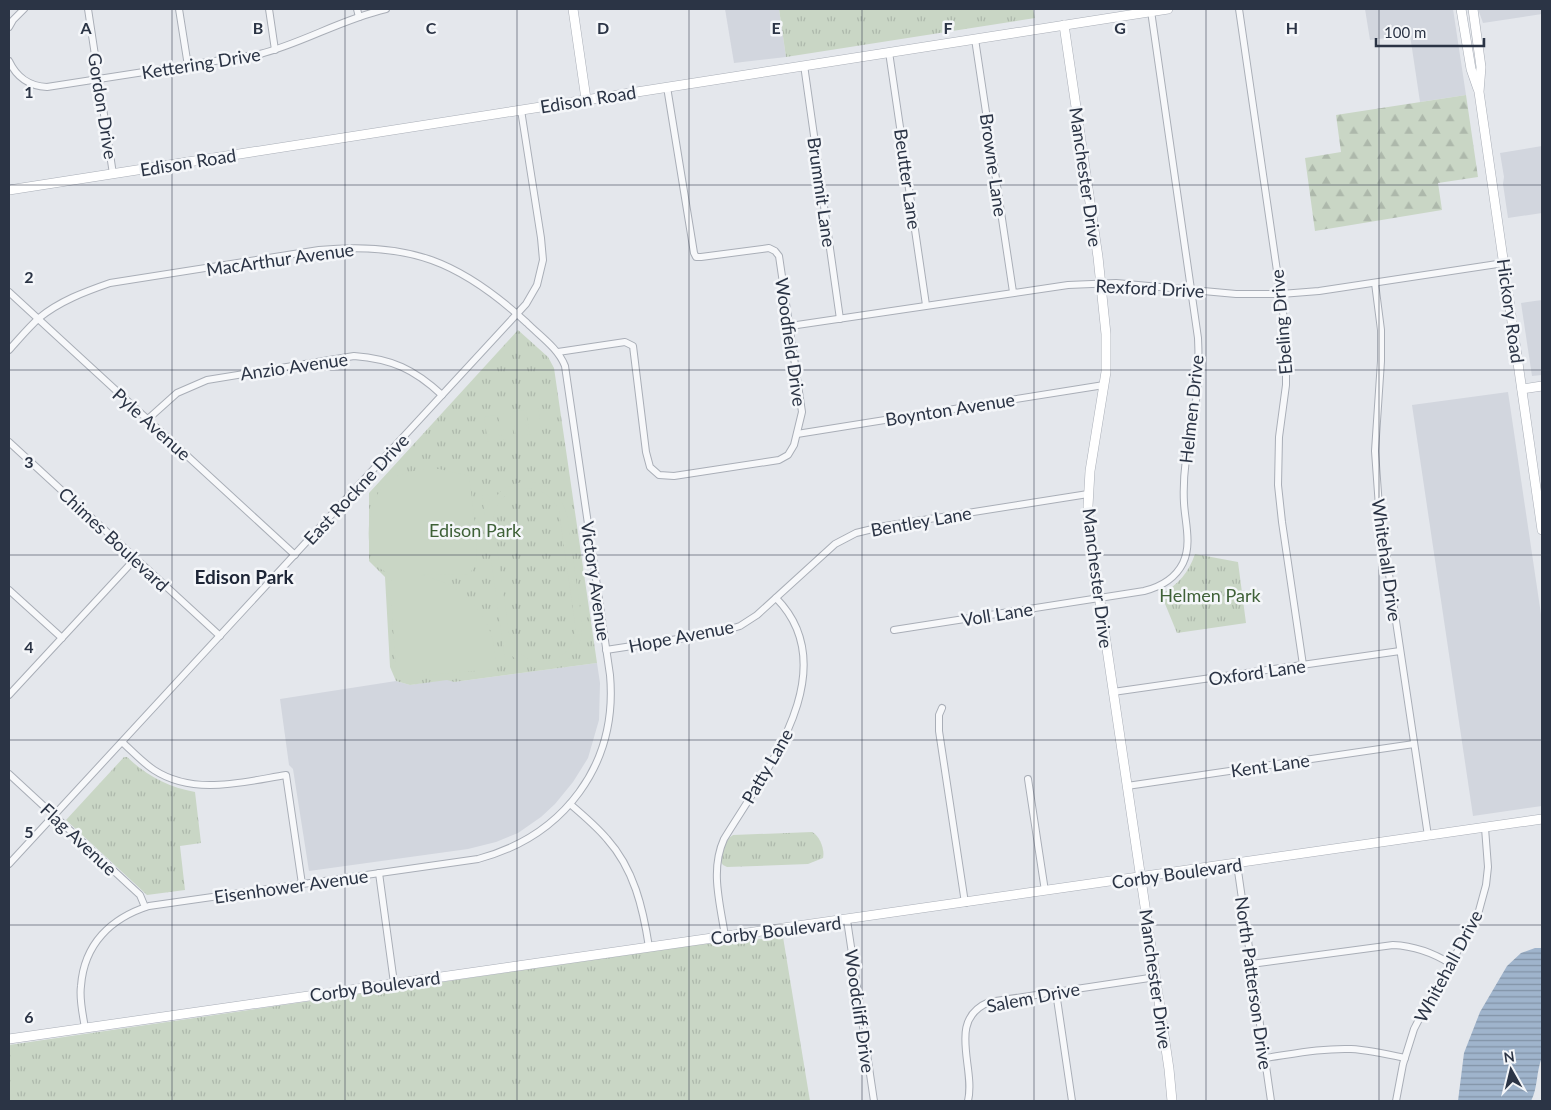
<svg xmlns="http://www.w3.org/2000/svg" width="1551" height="1110" font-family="Lato,sans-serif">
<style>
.built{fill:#d2d6de}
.grass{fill:url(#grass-tufts)}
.forest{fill:url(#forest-firs)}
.garden{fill:#c9d6c5;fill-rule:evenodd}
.water{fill:url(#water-rules)}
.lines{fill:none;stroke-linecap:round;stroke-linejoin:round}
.street-casing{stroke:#a9aeb7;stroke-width:8}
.secondary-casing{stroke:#a9aeb7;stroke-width:10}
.street{stroke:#f7f8fa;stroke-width:6}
.secondary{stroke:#fff;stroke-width:9}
.grid{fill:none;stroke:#2b3445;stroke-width:1;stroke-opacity:0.55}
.labels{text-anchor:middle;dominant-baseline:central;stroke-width:5;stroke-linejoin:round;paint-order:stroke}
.street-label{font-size:18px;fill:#2b3445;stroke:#f4f6f9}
.park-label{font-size:18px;fill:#3f6138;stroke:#f4f6f9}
.neighbourhood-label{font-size:19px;font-weight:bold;fill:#1d2536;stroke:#f4f6f9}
.grid-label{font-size:16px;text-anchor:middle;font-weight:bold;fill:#2b3445;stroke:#f4f6f9;stroke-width:5;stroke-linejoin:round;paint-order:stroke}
</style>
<defs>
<pattern id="grass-tufts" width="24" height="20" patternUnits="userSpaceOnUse" patternTransform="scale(1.25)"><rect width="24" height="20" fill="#c9d6c5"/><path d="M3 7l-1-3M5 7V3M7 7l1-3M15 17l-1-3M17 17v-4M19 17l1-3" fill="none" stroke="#adb8ab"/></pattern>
<pattern id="forest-firs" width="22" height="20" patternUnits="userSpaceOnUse" patternTransform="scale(1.25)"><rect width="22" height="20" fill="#c9d6c5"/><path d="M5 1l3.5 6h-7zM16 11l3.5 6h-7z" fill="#adb8ab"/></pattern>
<pattern id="water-rules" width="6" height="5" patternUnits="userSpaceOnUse" patternTransform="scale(1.25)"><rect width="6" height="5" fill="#9fb4cc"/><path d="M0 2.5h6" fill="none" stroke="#8293a7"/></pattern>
</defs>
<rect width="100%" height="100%" fill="#e4e7ec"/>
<g class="built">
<polygon points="725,9 779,9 786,57 734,63"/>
<polygon points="1365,9 1453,9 1466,95 1420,102 1410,35 1370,40"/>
<polygon points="1478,9 1542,9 1542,14 1483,23"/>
<polygon points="1542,146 1542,213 1508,218 1503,184 1504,177 1500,153"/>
<polygon points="1542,300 1542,375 1532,376 1521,303"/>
<polygon points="1508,392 1542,621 1542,806 1473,816 1412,405"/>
<polygon points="597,663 600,683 599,720 588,758 573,782 555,804 541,817 518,833 496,842 468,849 309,871 293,769 289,765 280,699 396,681 410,685 447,679 454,682"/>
</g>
<g class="grass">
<polygon points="779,9 1033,9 1035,18 786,57"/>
<polygon points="518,330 548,357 554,368 597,663 454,682 447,680 410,685 396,681 390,667 385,577 369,561 369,493"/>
<path d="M1195,554L1238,562L1246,623L1177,633L1161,594C1178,585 1189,572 1195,554Z"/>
<path d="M124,757H127C147,776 168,787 195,792L201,843L180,846L185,890L147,895L66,820Z"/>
<path d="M812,832C820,836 825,850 823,858L808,864L727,867L723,865L721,862C722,852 724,840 733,835Z"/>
<polygon points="783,937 810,1101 9,1101 9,1045 696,945"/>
</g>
<polygon class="forest" points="1466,95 1478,177 1438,183 1442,210 1315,231 1305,158 1341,152 1336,115"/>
<g class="garden">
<polygon points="538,408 542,433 530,435 526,410"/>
<polygon points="523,410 528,435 516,437 512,412"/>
<polygon points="510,412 514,438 502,440 498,414"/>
<polygon points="495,415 500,440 488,442 484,417"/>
<path d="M424,469H439L469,476L477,540L476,565L469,574L421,575C431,578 441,580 451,586C470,597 488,618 493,641C495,650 495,660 497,669L425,675L424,672L401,674L396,669L392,612V575C387,572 379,569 376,565C363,544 368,501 385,484C395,474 410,472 424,469Z"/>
<path d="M521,482C544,480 562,493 567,516L582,622C585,664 543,683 512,656L513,665L506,666L482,495L488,494L490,503L503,489ZM522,488C539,487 552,495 559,511L575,623C579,668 519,677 509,633L493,520C495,503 505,492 522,488Z"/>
</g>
<path class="water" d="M1535,948H1542V1057C1536,1072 1538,1088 1531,1101H1458L1464,1053L1480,1012L1507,966L1521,953Z"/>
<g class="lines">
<defs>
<g id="street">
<polyline points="88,9 113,174"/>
<polyline points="179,9 188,66"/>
<polyline points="269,9 275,50"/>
<polyline points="357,9 359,17"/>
<polyline points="1239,9 1286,333 1286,385 1279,437 1278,485 1282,522 1303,665"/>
<polyline points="9,27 13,20 24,9"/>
<polyline points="975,39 1013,292"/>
<polyline points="889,52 926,305"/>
<path d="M9,61C17,78 29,86 47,87L260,54C303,43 342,19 386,9"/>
<polyline points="804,65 840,319"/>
<polyline points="1375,283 1381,330 1381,361 1375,451 1379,507 1428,836"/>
<polyline points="9,292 295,555"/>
<polyline points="797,325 1068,285 1116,283 1236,294 1281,294 1319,291 1504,263"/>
<path d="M9,350C19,339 28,328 39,318C60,301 84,292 110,283L319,250C409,241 461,262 527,323C540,336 558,348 565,366L610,675C618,765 564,836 478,859L149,906C111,918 84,944 81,986C79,999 83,1015 85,1028"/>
<polyline points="558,352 625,342 633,346 646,452 650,467 659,475 674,476 779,460 788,455 794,445 802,412 779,256 775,251 769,248 701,257 696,257 694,253 667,87"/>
<path d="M148,419L177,393L207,380L354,356C392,359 414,369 442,395"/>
<polyline points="797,434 1104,385"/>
<polyline points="9,442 220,636"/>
<polyline points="9,590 62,638"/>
<path d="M894,630L1144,591C1160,587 1175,579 1183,563C1192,544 1185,522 1184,503C1182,468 1190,434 1196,400C1199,379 1199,359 1198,338L1151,11"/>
<polyline points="606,650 717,633 740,626 757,615 835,544 856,533 885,526 1088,494"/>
<polyline points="1113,692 1400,651"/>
<polyline points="9,695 135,559"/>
<polyline points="942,708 939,715 939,731 965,903"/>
<path d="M122,742C132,751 142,762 154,770C194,796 243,782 286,775L302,884"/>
<polyline points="9,774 140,895 145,907"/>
<polyline points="1028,779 1045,891"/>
<polyline points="1127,786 1414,744"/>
<path d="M570,804C583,815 596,826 607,839C634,869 643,908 649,947"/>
<polyline points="9,864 526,304 537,285 543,260 541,238 521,110"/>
<polyline points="1237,864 1271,1101"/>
<polyline points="379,873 394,983"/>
<polyline points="847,920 874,1101"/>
<path d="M725,936C720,903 710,870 724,839C764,773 847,670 776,598"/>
<path d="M1251,964L1393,945C1415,946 1432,952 1451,964"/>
<polyline points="1056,992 1072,1101"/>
<path d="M1265,1058C1293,1054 1322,1048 1351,1049C1369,1050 1387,1054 1405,1058"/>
<path d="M968,1101C976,1067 946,1020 989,1002L1156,977"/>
<polyline points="1396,1101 1403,1064 1414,1029 1429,1000 1477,918 1486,885 1488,867 1485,828"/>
</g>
<g id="secondary">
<polyline points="573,9 586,99"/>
<polyline points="1461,9 1471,69 1478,89"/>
<polyline points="1473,9 1481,67 1479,92 1542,530"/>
<polyline points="1064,25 1098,257 1106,334 1106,372 1090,471 1088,506 1089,527 1169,1069 1172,1101"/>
<polyline points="9,190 1168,9"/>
<polyline points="1522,389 1542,386"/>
<polyline points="9,1039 1542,819"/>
</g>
</defs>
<use href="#street" class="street-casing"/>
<use href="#secondary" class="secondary-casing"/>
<use href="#street" class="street"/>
<use href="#secondary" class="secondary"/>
</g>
<path class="grid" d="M172,9V1101M345,9V1101M517,9V1101M689,9V1101M862,9V1101M1034,9V1101M1206,9V1101M1379,9V1101M9,185H1542M9,370H1542M9,555H1542M9,740H1542M9,925H1542"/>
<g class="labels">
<g class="street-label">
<text transform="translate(201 63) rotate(-9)">Kettering Drive</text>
<text transform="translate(588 99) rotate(-9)">Edison Road</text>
<text transform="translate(103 106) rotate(81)">Gordon Drive</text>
<text transform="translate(188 162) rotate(-9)">Edison Road</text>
<text transform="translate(994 165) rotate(82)">Browne Lane</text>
<text transform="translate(1086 177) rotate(82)">Manchester Drive</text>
<text transform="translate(908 179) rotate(82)">Beutter Lane</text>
<text transform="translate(822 192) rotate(82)">Brummit Lane</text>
<text transform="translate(280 259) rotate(-8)">MacArthur Avenue</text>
<text transform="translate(1150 288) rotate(3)">Rexford Drive</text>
<text transform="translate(1511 311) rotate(82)">Hickory Road</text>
<text transform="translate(1281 322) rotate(-95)">Ebeling Drive</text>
<text transform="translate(791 342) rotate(82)">Woodfield Drive</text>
<text transform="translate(294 366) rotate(-8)">Anzio Avenue</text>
<text transform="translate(950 409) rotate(-9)">Boynton Avenue</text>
<text transform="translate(1191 409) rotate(-84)">Helmen Drive</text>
<text transform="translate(152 424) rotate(42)">Pyle Avenue</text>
<text transform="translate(356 489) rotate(-47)">East Rockne Drive</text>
<text transform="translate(921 521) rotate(-10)">Bentley Lane</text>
<text transform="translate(114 539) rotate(43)">Chimes Boulevard</text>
<text transform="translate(1387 560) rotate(82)">Whitehall Drive</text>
<text transform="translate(1098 578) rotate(83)">Manchester Drive</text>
<text transform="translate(596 581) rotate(82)">Victory Avenue</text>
<text transform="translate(997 614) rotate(-9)">Voll Lane</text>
<text transform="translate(681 636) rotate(-11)">Hope Avenue</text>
<text transform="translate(1257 672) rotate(-8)">Oxford Lane</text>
<text transform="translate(1270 765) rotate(-8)">Kent Lane</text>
<text transform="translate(767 766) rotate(-60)">Patty Lane</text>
<text transform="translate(79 839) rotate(43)">Flag Avenue</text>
<text transform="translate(1177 873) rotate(-8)">Corby Boulevard</text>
<text transform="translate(291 886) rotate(-8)">Eisenhower Avenue</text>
<text transform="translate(776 930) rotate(-7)">Corby Boulevard</text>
<text transform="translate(1448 966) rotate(-62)">Whitehall Drive</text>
<text transform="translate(1156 979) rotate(82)">Manchester Drive</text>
<text transform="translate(1254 983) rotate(82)">North Patterson Drive</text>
<text transform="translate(375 986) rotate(-8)">Corby Boulevard</text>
<text transform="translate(1033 997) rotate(-11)">Salem Drive</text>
<text transform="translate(860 1011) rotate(82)">Woodcliff Drive</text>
</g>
<g class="park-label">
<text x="475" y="530">Edison Park</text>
<text x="1210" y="595">Helmen Park</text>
</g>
<g class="neighbourhood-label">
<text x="244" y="576">Edison Park</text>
</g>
</g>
<g class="grid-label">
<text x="86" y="34">A</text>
<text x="258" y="34">B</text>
<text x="431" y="34">C</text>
<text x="603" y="34">D</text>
<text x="776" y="34">E</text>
<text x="948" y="34">F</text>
<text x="1120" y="34">G</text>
<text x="1292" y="34">H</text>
<text x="29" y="98">1</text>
<text x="29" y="283">2</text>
<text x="29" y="468">3</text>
<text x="29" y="653">4</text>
<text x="29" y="838">5</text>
<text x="29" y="1023">6</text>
</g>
<rect width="1551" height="1110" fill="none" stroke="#2b3445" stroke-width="20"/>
<g transform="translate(1511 1070) rotate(352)" stroke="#f4f6f9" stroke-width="4" paint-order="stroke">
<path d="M0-4L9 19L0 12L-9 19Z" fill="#2b3445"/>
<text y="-8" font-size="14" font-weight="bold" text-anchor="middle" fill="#2b3445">N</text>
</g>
<path d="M1376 38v8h108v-8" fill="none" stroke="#2b3445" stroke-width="2.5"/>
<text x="1384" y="38" font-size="15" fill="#2b3445" stroke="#f4f6f9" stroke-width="4" paint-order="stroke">100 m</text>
</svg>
